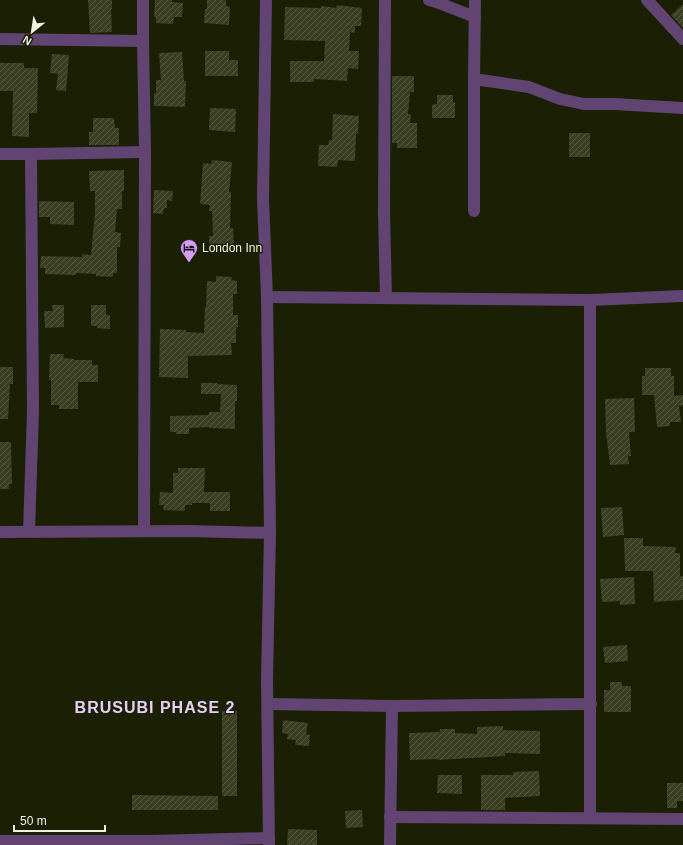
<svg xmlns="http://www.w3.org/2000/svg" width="683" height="845" font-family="Helvetica,sans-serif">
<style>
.building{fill:url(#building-hatch)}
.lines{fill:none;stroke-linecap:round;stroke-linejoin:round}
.minor{stroke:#624473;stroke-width:12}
.labels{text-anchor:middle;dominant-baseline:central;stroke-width:3;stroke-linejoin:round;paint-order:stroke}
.poi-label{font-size:12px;fill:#eff2e1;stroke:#1b1f04;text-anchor:start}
.district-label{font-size:16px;font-weight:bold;letter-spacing:1px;fill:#e7cef6;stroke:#1b1f04}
</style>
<defs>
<pattern id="building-hatch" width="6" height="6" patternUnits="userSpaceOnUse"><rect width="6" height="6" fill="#3a3f23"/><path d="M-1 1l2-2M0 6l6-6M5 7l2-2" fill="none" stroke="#575b43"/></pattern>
</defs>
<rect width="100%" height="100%" fill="#1b1f04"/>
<g class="building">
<polygon points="88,0 112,0 112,9 111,9 112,32 90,33"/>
<polygon points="155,0 172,0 172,2 183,3 182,17 174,17 173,24 156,23 156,17 154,17"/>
<polygon points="207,0 226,0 226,6 230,7 229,25 204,23 205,9 207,9"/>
<polygon points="683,4 683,28 671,15"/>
<polygon points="337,5 362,8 361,26 355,26 355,33 350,32 349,51 359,51 358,69 348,68 347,81 314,79 314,82 290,82 290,61 324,61 325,41 284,40 285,7 321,8 321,6 336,8"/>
<polygon points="205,51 229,51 229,60 238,60 238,76 205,76"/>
<polygon points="182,52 184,81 186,81 185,107 154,106 154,93 156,93 156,80 161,80 159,53"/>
<polygon points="52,54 69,55 66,91 56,90 58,74 50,73"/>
<polygon points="0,63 24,63 24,68 38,68 37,113 29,113 29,137 12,136 13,91 0,91"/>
<polygon points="392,76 414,76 414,92 410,92 408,114 411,114 410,123 417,123 417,148 397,148 397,143 392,143"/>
<polygon points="437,95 453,95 453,102 455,102 455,118 432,118 432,105 437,104"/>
<polygon points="210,108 236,109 235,132 209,130"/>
<polygon points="333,114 359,116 358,134 356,134 355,161 338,160 337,167 318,166 319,145 328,145 329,140 332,140"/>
<polygon points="93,118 114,118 115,128 119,128 119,145 89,145 89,132 93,132"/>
<rect x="569" y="133" width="21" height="24"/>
<polygon points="212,160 232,162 229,192 231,192 230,228 233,228 234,248 209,248 209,236 213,236 212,211 209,211 210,205 200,204 203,163 211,164"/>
<polygon points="124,170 124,191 122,191 122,209 117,209 115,232 121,233 120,247 117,247 117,273 113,273 113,277 96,276 96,274 76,273 76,275 45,274 45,268 40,268 41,256 82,257 82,254 91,255 95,213 95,191 90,191 89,171"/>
<polygon points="154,190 173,191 172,201 167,200 167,208 164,208 163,214 153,213"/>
<polygon points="39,201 74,202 74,225 50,224 50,217 39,217"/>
<polygon points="216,276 232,277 231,280 237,281 237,294 233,294 233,315 238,315 238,327 236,327 236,343 231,343 232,355 188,356 188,378 159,377 160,329 186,330 186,332 204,333 205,307 206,307 207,281 216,282"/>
<polygon points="52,305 64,305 64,327 45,328 44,311 53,311"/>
<polygon points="91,305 106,305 106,315 110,315 110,329 97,328 97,326 91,326"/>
<polygon points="50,354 64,354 63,358 74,359 74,360 92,360 92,365 98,365 98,382 78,382 78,409 59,409 59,405 51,405 51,380 49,380"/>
<polygon points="0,367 13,367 13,384 10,384 8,419 0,419"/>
<polygon points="645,368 671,368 671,376 674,376 674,396 683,395 683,405 679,406 681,422 670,422 670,426 657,427 654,395 642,395 642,376 645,376"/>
<polygon points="201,383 217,383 217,384 237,385 237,401 235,401 235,429 209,428 209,427 189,428 189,434 176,434 176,432 170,432 170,416 209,415 209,412 220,412 221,394 201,394"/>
<polygon points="634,398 635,432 629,432 631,456 628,456 629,464 610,465 606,432 605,399"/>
<polygon points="0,442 11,442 11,445 12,484 9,484 9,489 0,489"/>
<polygon points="178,468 205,468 204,492 230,492 230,511 210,511 210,503 192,503 192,505 185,505 185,511 163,510 164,505 159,505 160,492 173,493 173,473 178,473"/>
<polygon points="622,507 624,535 603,537 601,508"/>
<polygon points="624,538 643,538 643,546 676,547 675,553 680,553 680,576 683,576 683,600 654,602 653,571 625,571"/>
<polygon points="634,577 635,604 620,605 620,601 602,602 600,579"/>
<polygon points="627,645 628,661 605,663 603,647"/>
<polygon points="610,682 622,682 622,686 631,686 631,712 604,712 604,690 610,690"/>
<rect x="222" y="711" width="15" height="85"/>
<polygon points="283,720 308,723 306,734 310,735 309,746 295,745 296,740 287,739 288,734 282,733"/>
<polygon points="503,726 503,730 540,731 540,754 505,753 505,756 438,760 438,759 410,760 409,733 440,732 440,729 455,729 455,733 477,734 477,727"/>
<polygon points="539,771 540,796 505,798 505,810 481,810 481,775 513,775 513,772"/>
<polygon points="438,775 462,775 462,794 437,793"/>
<polygon points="667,783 683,783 683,801 677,801 677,808 667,808"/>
<polygon points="132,795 218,796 218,810 132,810"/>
<polygon points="362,810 363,827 346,828 345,811"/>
<polygon points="288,829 317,830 317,845 287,845"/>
</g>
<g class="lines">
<g class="minor">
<polyline points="143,0 143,41 145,152 144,531"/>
<polyline points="266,0 263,199 267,297 270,533 267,680 269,845"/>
<polyline points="385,0 384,213 386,298"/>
<polyline points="429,0 436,2 475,17"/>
<polyline points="647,0 683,39"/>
<polyline points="0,39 143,41"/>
<polyline points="474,79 529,87 560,99 584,104 614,104 683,108"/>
<polyline points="0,154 31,154 145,152"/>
<polyline points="474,211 474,79 475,0"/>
<polyline points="267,297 590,300 683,296"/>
<polyline points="29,531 33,412 31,154"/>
<polyline points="0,532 189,531 270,533"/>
<polyline points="268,704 392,706 591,704"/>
<polyline points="390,817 683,819"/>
<polyline points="590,818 590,300"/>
<polyline points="0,841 151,841 269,838"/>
<polyline points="390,845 392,706"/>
</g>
</g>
<defs>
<symbol id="hotel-pin" viewBox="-11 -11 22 30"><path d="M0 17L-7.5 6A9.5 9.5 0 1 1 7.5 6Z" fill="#d79bf9" stroke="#1b1f04"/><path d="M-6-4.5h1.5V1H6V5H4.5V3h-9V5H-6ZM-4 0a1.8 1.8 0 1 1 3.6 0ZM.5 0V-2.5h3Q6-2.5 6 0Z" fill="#111"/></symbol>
</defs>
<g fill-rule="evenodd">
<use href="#hotel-pin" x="179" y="238" width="20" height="27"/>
</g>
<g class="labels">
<g class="poi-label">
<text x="202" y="248">London Inn</text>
</g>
<g class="district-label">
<text x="155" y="707">BRUSUBI PHASE 2</text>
</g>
</g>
<g transform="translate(32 32) rotate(210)" stroke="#1b1f04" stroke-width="3" paint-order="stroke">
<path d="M0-3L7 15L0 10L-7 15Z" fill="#eff2e1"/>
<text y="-6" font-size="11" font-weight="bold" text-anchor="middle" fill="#eff2e1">N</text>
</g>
<path d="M14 825v6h91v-6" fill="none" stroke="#eff2e1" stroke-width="2"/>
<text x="20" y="825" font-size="12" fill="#eff2e1" stroke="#1b1f04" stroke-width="3" paint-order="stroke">50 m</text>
</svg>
